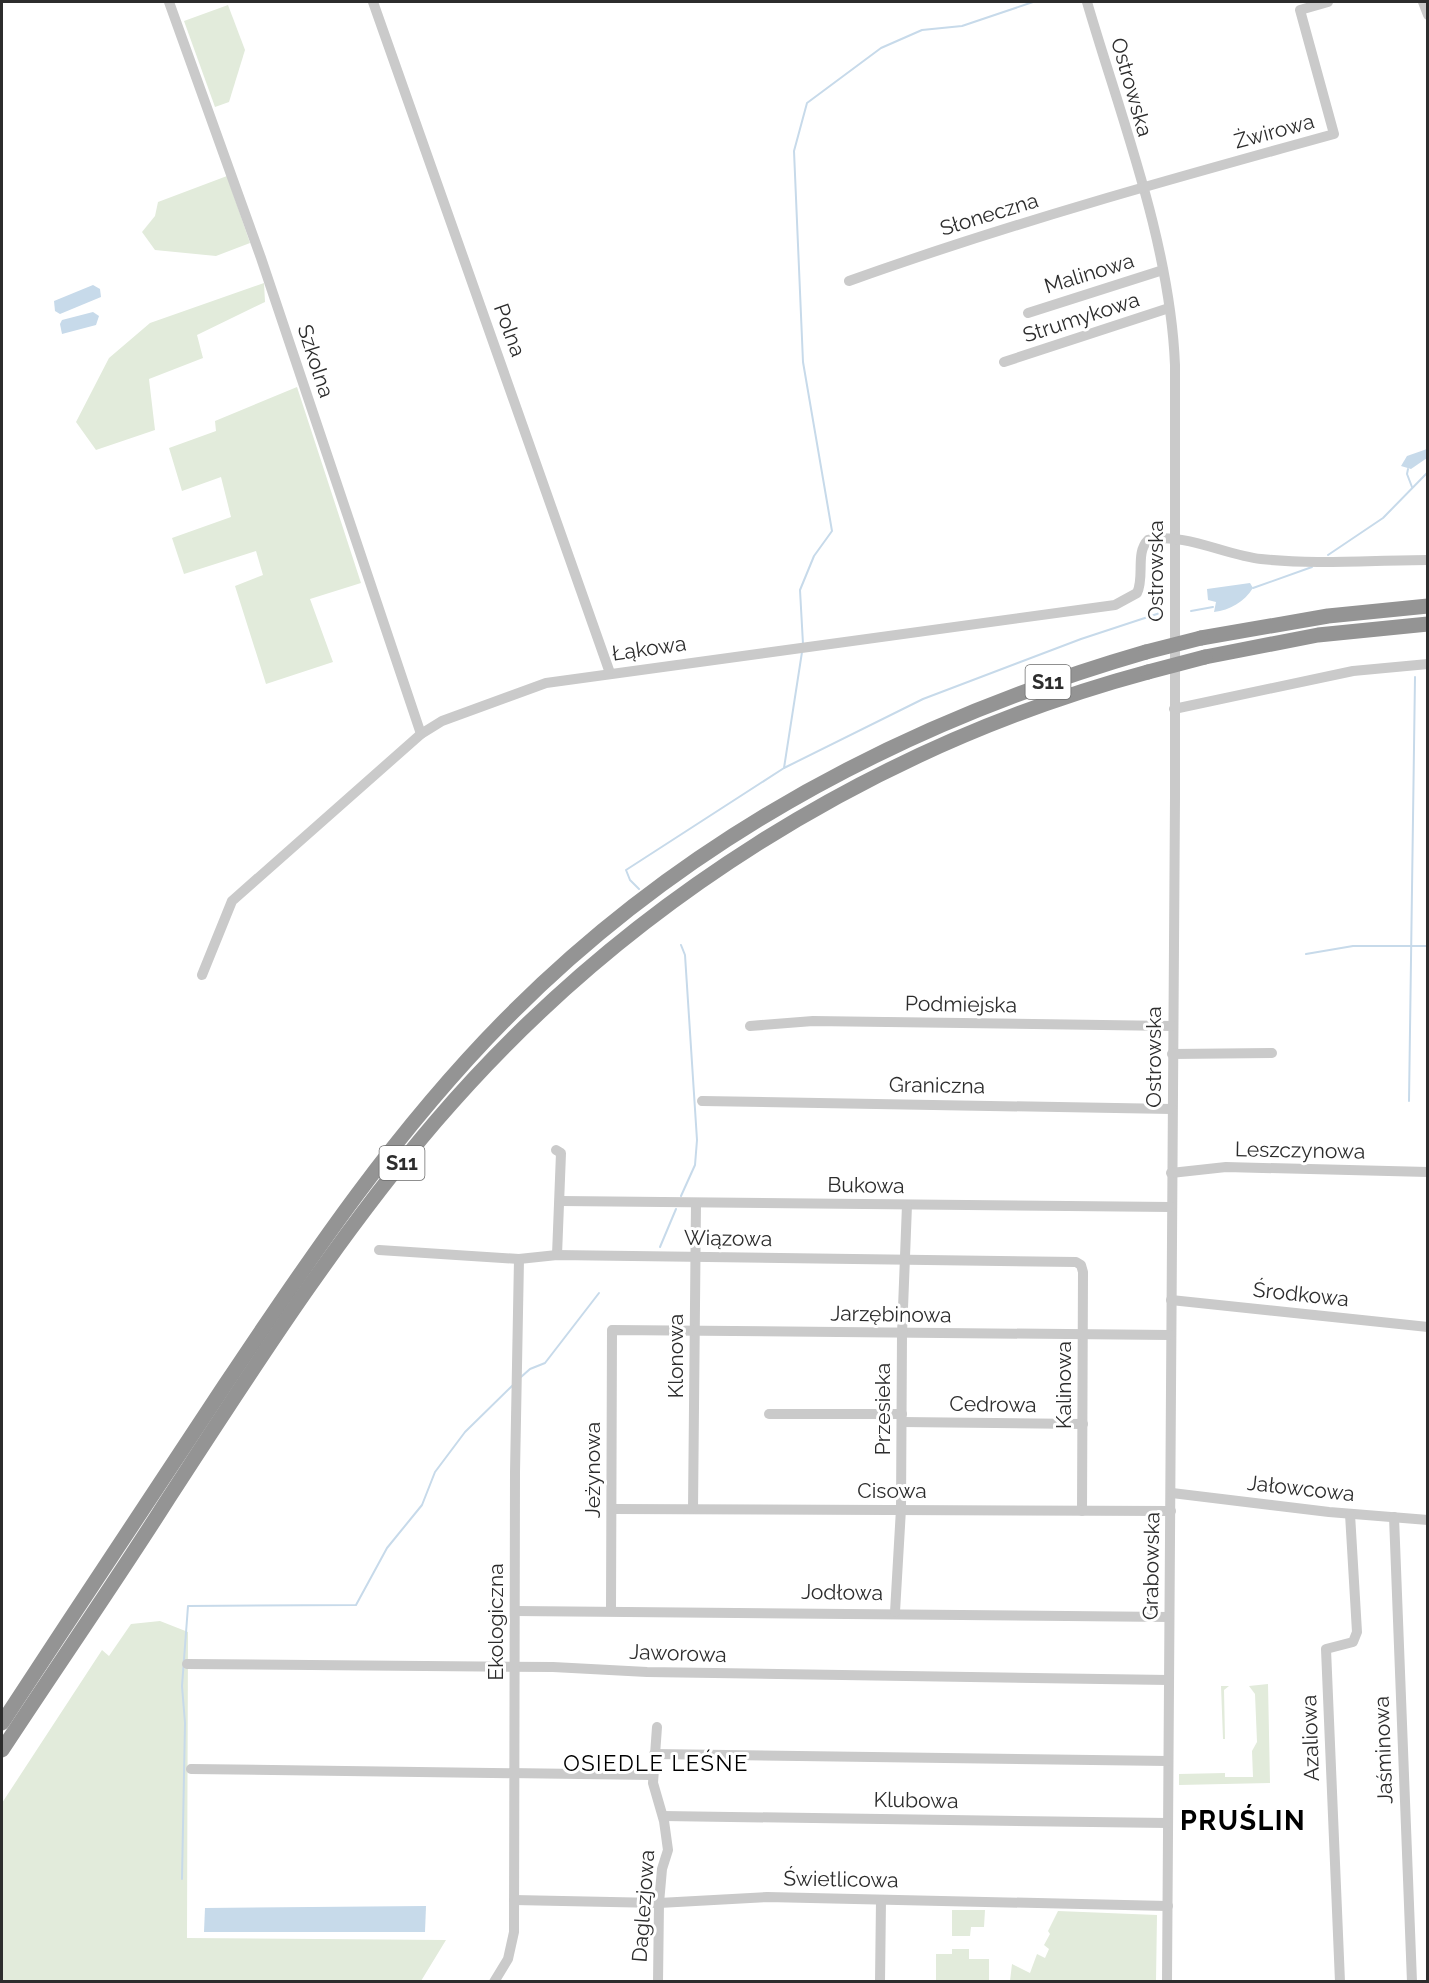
<svg xmlns="http://www.w3.org/2000/svg" width="1429" height="1983" font-family="Raleway,sans-serif">
<style>
.green{fill:#e2ebdb}
.water{fill:#c7daea}
.lines{fill:none;stroke-linecap:round;stroke-linejoin:round}
.stream{stroke:#c7daea;stroke-width:2}
.minor{stroke:#cacaca;stroke-width:10}
.highway{stroke:#949494;stroke-width:15}
.highway-bridge{stroke:#949494;stroke-width:15}
.labels{text-anchor:middle;dominant-baseline:central;stroke-width:6;stroke-linejoin:round;paint-order:stroke}
.shield{fill:#fff;stroke:#6c6c6c;stroke-width:1.5}
.shield-label{font-size:20px;font-weight:bold;fill:#2d2d2d}
.street-label{font-size:21px;fill:#2d2d2d;stroke:#fff}
.neighbourhood-label{font-size:22px;letter-spacing:1.5px;fill:#000;stroke:#fff}
.district-label{font-size:27px;font-weight:bold;letter-spacing:1.5px;fill:#000;stroke:#fff}
</style>
<rect width="100%" height="100%" fill="#fff"/>
<g class="green">
<polygon points="228,5 245,50 229,102 215,107 184,21"/>
<polygon points="227,176 250,243 216,256 155,250 142,232 155,216 158,202"/>
<polygon points="264,283 265,302 197,335 203,358 149,379 155,430 96,450 76,422 109,358 150,323"/>
<polygon points="297,387 361,583 310,599 333,662 266,684 235,586 263,575 256,551 184,574 172,538 231,517 221,477 182,491 169,448 216,431 215,421"/>
<polygon points="160,1621 188,1632 187,1938 446,1940 421,1981 2,1982 2,1803 102,1650 109,1656 131,1624"/>
<polygon points="1268,1684 1270,1783 1179,1785 1179,1774 1225,1773 1225,1777 1253,1777 1252,1751 1257,1742 1255,1694 1249,1686"/>
<polygon points="1221,1686 1229,1686 1224,1690 1225,1739 1223,1739"/>
<polygon points="952,1910 985,1910 984,1927 971,1927 970,1936 952,1936"/>
<polygon points="1058,1911 1157,1915 1156,1981 1010,1981 1012,1964 1030,1973 1037,1954 1045,1958 1049,1949 1044,1945 1050,1934 1048,1931"/>
<polygon points="952,1949 969,1949 969,1959 989,1959 989,1981 936,1981 936,1954 952,1954"/>
</g>
<g class="water">
<polygon points="93,285 100,289 101,297 60,314 55,311 54,301"/>
<polygon points="93,312 99,316 96,325 62,334 60,324 62,320"/>
<polygon points="1427,449 1427,458 1411,469 1401,466 1407,456"/>
<path d="M1250,583L1253,588C1244,602 1230,610 1214,612L1216,602L1208,600L1207,589Z"/>
<polygon points="426,1906 425,1932 204,1932 205,1908"/>
</g>
<g class="lines">
<g class="stream">
<polyline points="1408,469 1407,474 1412,487"/>
<polyline points="1328,555 1383,518 1428,472"/>
<polyline points="1253,588 1312,567"/>
<polyline points="1191,611 1213,607"/>
<polyline points="803,644 800,590 814,556 832,531 803,362 794,151 807,103 881,48 922,30 962,26 1033,2"/>
<polyline points="784,768 802,652"/>
<polyline points="639,889 630,880 626,870 784,768 923,699 1081,639 1163,612"/>
<polyline points="681,945 685,955 697,1140 695,1165 681,1196"/>
<polyline points="1306,954 1353,946 1428,946"/>
<polyline points="1409,1101 1415,677"/>
<polyline points="660,1247 676,1209"/>
<polyline points="521,1377 530,1369 545,1363 599,1293"/>
<polyline points="182,1879 185,1723 182,1686 188,1606 356,1605 387,1548 422,1505 435,1472 465,1432 513,1385"/>
</g>
<g class="minor">
<polyline points="169,2 261,258 421,734"/>
<polyline points="373,2 610,673"/>
<path d="M1087,2C1121,118 1170,243 1175,365V797L1167,1982"/>
<polyline points="1423,2 1428,15"/>
<path d="M849,281C1008,224 1171,179 1334,134L1300,10L1328,2"/>
<polyline points="1028,313 1163,270"/>
<polyline points="1004,362 1169,308"/>
<polyline points="1174,709 1353,671 1428,664"/>
<path d="M202,975L232,901L421,734L442,721L546,683L1115,605L1137,593C1145,577 1135,553 1148,540C1184,532 1225,555 1261,559C1315,565 1373,560 1428,560"/>
<polyline points="750,1026 813,1021 1172,1026"/>
<polyline points="1172,1054 1272,1053"/>
<polyline points="702,1101 1172,1109"/>
<polyline points="556,1150 561,1153 557,1255"/>
<polyline points="1171,1173 1226,1167 1428,1172"/>
<polyline points="561,1201 1171,1207"/>
<polyline points="379,1250 519,1259 557,1255 1076,1262 1081,1265 1083,1272 1082,1511"/>
<polyline points="1171,1300 1428,1327"/>
<polyline points="769,1414 902,1414"/>
<polyline points="902,1422 1083,1424"/>
<polyline points="1172,1493 1329,1512 1428,1520"/>
<polyline points="612,1509 1171,1511"/>
<polyline points="693,1509 696,1203"/>
<polyline points="1394,1517 1412,1982"/>
<polyline points="611,1610 612,1330 1170,1335"/>
<polyline points="515,1611 1169,1617"/>
<polyline points="895,1612 901,1509 902,1334 907,1205"/>
<polyline points="187,1664 553,1667 647,1672 1169,1680"/>
<polyline points="657,1727 653,1783 664,1821 668,1850 662,1869 659,1903 658,1982"/>
<polyline points="654,1754 1168,1761"/>
<polyline points="191,1769 653,1775"/>
<polyline points="663,1816 1168,1823"/>
<polyline points="514,1900 659,1903 767,1897 1168,1906"/>
<polyline points="494,1982 508,1959 514,1932 515,1472 519,1259"/>
<polyline points="880,1982 881,1900"/>
<polyline points="1340,1982 1326,1649 1353,1642 1357,1632 1350,1514"/>
</g>
<g class="highway">
<polyline points="1201,638 1328,616 1428,606"/>
<polyline points="1205,657 1318,635 1428,624"/>
<path d="M2,1723C76,1610 151,1497 225,1385C311,1256 397,1129 506,1019C684,839 904,722 1146,652"/>
<path d="M2,1750C57,1666 114,1584 168,1499C252,1370 336,1238 436,1121C621,905 873,746 1148,672"/>
</g>
<g class="highway-bridge">
<polyline points="1146,652 1201,638"/>
<polyline points="1148,672 1205,657"/>
</g>
</g>
<g class="labels">
<g class="shield">
<rect x="1025.5" y="665" width="45" height="34" rx="4.5"/>
<rect x="379.5" y="1146" width="45" height="34" rx="4.5"/>
</g>
<g class="shield-label">
<text x="1048" y="682">S11</text>
<text x="402" y="1163">S11</text>
</g>
<g class="street-label">
<text transform="translate(1132 87) rotate(74)">Ostrowska</text>
<text transform="translate(1274 131) rotate(-15)">Żwirowa</text>
<text transform="translate(989 214) rotate(-17)">Słoneczna</text>
<text transform="translate(1089 273) rotate(-17)">Malinowa</text>
<text transform="translate(1081 317) rotate(-18)">Strumykowa</text>
<text transform="translate(510 330) rotate(70)">Polna</text>
<text transform="translate(316 361) rotate(72)">Szkolna</text>
<text transform="translate(1155 571) rotate(-90)">Ostrowska</text>
<text transform="translate(649 648) rotate(-8)">Łąkowa</text>
<text transform="translate(961 1004) rotate(1)">Podmiejska</text>
<text transform="translate(1153 1057) rotate(-90)">Ostrowska</text>
<text transform="translate(937 1085) rotate(1)">Graniczna</text>
<text transform="translate(1300 1150) rotate(1)">Leszczynowa</text>
<text transform="translate(866 1185) rotate(1)">Bukowa</text>
<text transform="translate(728 1238) rotate(1)">Wiązowa</text>
<text transform="translate(1301 1294) rotate(6)">Środkowa</text>
<text transform="translate(891 1314) rotate(1)">Jarzębinowa</text>
<text transform="translate(675 1356) rotate(-90)">Klonowa</text>
<text transform="translate(1063 1385) rotate(-90)">Kalinowa</text>
<text transform="translate(993 1404) rotate(1)">Cedrowa</text>
<text transform="translate(882 1409) rotate(-90)">Przesieka</text>
<text transform="translate(592 1470) rotate(-90)">Jeżynowa</text>
<text transform="translate(1301 1488) rotate(6)">Jałowcowa</text>
<text x="892" y="1490">Cisowa</text>
<text transform="translate(1151 1566) rotate(-89)">Grabowska</text>
<text transform="translate(842 1592) rotate(1)">Jodłowa</text>
<text transform="translate(495 1622) rotate(-90)">Ekologiczna</text>
<text transform="translate(678 1653) rotate(2)">Jaworowa</text>
<text transform="translate(1310 1738) rotate(-92)">Azaliowa</text>
<text transform="translate(1383 1750) rotate(-92)">Jaśminowa</text>
<text transform="translate(916 1800) rotate(1)">Klubowa</text>
<text transform="translate(841 1879) rotate(1)">Świetlicowa</text>
<text transform="translate(643 1906) rotate(-86)">Daglezjowa</text>
</g>
<g class="neighbourhood-label">
<text x="656" y="1763">OSIEDLE LEŚNE</text>
</g>
<g class="district-label">
<text x="1243" y="1820">PRUŚLIN</text>
</g>
</g>
<rect width="1429" height="1983" fill="none" stroke="#2d2d2d" stroke-width="6"/>
</svg>
